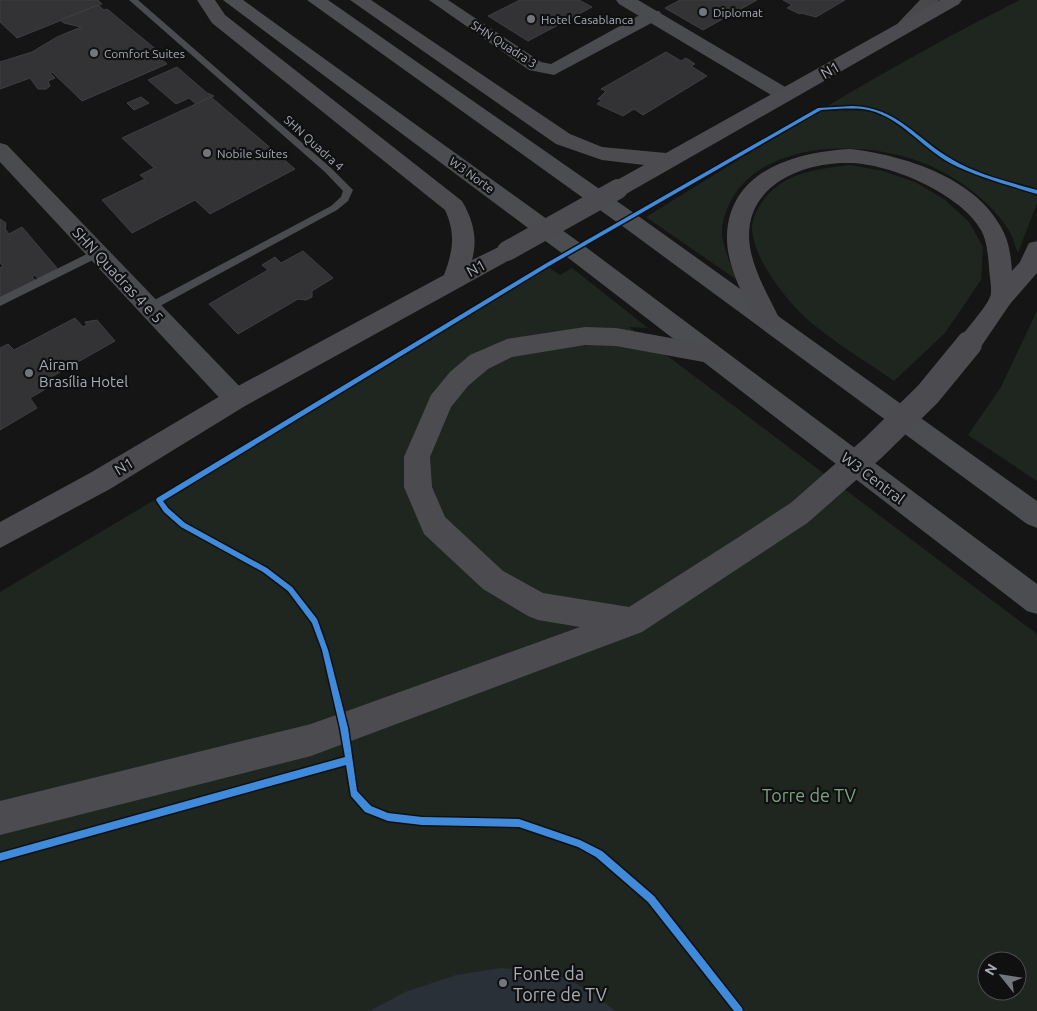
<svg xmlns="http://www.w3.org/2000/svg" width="1037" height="1011" font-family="Ubuntu,sans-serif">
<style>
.green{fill:#1f2620;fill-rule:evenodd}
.water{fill:#293037}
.building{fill:#333335;stroke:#3e3f42}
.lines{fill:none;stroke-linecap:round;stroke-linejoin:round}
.service{fill:#4a4b4e;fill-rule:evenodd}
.minor{fill:#4a4b4e;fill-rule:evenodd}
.tertiary{fill:#4a4b4e;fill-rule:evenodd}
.secondary{fill:#49494c;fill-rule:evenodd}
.primary{fill:#4c4d50;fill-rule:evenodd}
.trunk{fill:#4c4c50;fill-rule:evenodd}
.trunk-bridge-far1{stroke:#4c4c50;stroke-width:20}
.trunk-bridge{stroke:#4c4c50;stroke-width:26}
.cycleway-casing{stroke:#101011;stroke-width:3}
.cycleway{fill:#408adc;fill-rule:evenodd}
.poi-dot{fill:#74767e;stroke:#101011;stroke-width:2}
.labels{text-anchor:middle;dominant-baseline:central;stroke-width:4.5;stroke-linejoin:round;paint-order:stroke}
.far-poi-label{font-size:12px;fill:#a7abb6;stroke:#101011;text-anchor:start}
.far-street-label{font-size:12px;fill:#a7abb6;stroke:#101011}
.street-label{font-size:15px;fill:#a7abb6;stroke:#101011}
.poi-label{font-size:15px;fill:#a7abb6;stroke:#101011;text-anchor:start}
.near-park-label{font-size:18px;fill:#7ea182;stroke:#101011}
.near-poi-label{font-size:18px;fill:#a7abb6;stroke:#101011;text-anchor:start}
</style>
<rect width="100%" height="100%" fill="#151516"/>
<g class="green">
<path d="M1020,0H1037V203L1018,253C1015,246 1013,236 1008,229C990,200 953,174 921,162C858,138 743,139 723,222C719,241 730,263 737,280L646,217C769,141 891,64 1020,0Z"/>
<path d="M850,165L883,171L915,182L944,199L969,222L983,247L981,280L945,333L894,381C866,361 833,342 807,319C785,299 755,261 752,230C751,216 764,196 775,188C794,171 826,168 850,165Z"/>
<path d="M547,266L560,275L572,268L648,328L629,327L1037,634V1011H0V592ZM987,961H1017V991H987Z"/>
<polygon points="1037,311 1037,481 968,435 1001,387"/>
</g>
<polygon class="water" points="501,968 552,972 591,991 615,1011 370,1011 405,992 456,975"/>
<g class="building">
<polygon points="0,0 98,0 102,4 17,38 0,22"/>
<polygon points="520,0 579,0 592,7 528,41 488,16"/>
<polygon points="680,0 757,0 703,30 665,8"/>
<polygon points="783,0 845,0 816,17 801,13 800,14 787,8 792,5"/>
<polygon points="98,5 104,10 107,9 164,56 160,58 167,64 82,101 52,72 50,73 55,78 48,81 50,86 46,89 38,89 30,78 0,89 0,62 32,52 57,37 81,27 64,23 60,20"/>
<polygon points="666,52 681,61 686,58 695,64 691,66 707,76 643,115 634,109 623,116 597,104 602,100 598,99 606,91 601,89"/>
<polygon points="177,67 207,93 214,96 196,104 189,98 176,104 148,80"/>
<polygon points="141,97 149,103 134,110 127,103"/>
<polygon points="211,97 295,169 210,214 195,200 132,233 102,200 145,179 140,175 154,168 122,138"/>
<polygon points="0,219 6,223 5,229 9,234 22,227 57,268 38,279 35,275 32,277 35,280 0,298 0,268 3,266 0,263"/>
<polygon points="303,251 333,278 312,291 312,297 306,300 298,299 238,334 209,304 268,270 262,265 275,257 281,263"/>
<polygon points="75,318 83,327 87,325 85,322 97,320 115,341 39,384 43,383 44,390 30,398 37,408 0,430 0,348 8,344 14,350"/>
</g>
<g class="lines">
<g class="service">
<polygon points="129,0 138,0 331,168 353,190 348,201 337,210 149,312 145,311 144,308 145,305 331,206 341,197 343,191 325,172"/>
<polygon points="97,249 102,253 101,256 0,306 0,297"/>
</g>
<polygon class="minor" points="429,0 448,0 541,62 551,64 647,11 659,11 662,15 659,19 554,75 529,70"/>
<g class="tertiary">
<polygon points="616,0 638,0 792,91 795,95 792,99 778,99 619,4"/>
<polygon points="0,143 7,145 245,392 249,399 245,406 236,409 227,406 0,162"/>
</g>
<polygon class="secondary" points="920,0 939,0 911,30 899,30 896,26 899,22"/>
<g class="primary">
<polygon points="223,0 243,0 587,248 1037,584 1037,614 1027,611 571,260"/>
<polygon points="307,0 328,0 641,218 1037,501 1037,528 1027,524 625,228"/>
</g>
<g class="trunk">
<path d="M197,0H215L225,15L462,201C473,220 478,238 472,260L507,243L515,245L518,251L515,257L245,406L110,489L0,548V522L90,473L227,392L444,275C453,251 456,234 445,210L212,23Z"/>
<polygon points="350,0 371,0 570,134 602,147 666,153 940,0 962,0 959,4 626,194 618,196 610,194 607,189 610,184 644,165 602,160 556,144"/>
<path d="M850,149C903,155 974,177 1001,227C1009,241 1011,256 1012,271L1020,262L1029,243L1037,241V273L1010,304L978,351L969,353L960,351L957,344C965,329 984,311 990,297C993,290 989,275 989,267C988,255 987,241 981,230C961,194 889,163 849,163C804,162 748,184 749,237C750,267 769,296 781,322L777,328L769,331L761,328C746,303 726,266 727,236C729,170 796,152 850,149Z"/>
<polygon points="585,327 616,328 709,345 718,347 721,354 718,361 709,363 616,346 585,345 512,357 488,369 468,386 451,407 430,457 432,487 445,517 503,571 543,593 629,607 731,542 741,538 751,542 755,551 751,560 642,632 311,756 0,835 0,801 311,724 580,627 538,620 528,616 483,589 424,534 404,487 404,457 431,395 450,372 470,355 507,339"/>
</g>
<polyline class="trunk-bridge-far1" points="507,251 618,189"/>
<polyline class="trunk-bridge" points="741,551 799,513 873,448 928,394 969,344"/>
<defs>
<path id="cycleway" d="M852,106C898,107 917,140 953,160C979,175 1009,182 1037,190V194C1008,185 977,177 950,163C921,147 898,114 863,109C849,108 835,109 821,110L549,266L163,501L168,508L185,523L267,568L292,587L317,619L328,650L348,728L357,791L371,806L388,813L422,817L519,819L580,840L602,851L654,896L742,1008L743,1011H734L648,902L596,857L578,847L519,827L422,825L388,821L365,812L351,796L346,765L0,861V853L345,757L340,728L322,650L312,623L288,591L263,572L181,527L164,512L156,500L157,498L545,264L818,108Z"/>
</defs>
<use href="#cycleway" class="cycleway-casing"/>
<use href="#cycleway" class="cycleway"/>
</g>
<g class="poi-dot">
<circle cx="703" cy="12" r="5"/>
<circle cx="531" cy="19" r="5"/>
<circle cx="94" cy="53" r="5"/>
<circle cx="207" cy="153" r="5"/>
<circle cx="29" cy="373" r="5"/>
<circle cx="503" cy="983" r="5"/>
</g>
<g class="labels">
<g class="far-poi-label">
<text x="713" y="12">Diplomat</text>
<text x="541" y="19">Hotel Casablanca</text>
<text x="104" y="53">Comfort Suites</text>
<text x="217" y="153">Nobile Suítes</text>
</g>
<g class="far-street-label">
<text transform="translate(504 44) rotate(33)">SHN Quadra 3</text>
<text transform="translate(314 143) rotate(42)">SHN Quadra 4</text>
<text transform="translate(472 175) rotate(36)">W3 Norte</text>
</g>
<g class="street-label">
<text transform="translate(830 70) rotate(-30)">N1</text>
<text transform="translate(476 268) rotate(-29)">N1</text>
<text transform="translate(118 275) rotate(47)">SHN Quadras 4 e 5</text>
<text transform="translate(124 466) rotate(-31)">N1</text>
<text transform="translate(873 478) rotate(37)">W3 Central</text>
</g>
<g class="poi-label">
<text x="39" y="364">Airam<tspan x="39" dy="17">Brasília Hotel</tspan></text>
</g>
<g class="near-park-label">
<text x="809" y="795">Torre de TV</text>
</g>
<g class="near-poi-label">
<text x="513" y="973">Fonte da<tspan x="513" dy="21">Torre de TV</tspan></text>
</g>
</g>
<g transform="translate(1002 976) rotate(300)"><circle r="24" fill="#101011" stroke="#4c4e53"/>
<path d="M0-4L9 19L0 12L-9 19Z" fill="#74767e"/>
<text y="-8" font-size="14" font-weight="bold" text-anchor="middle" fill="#a7abb6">N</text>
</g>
</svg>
